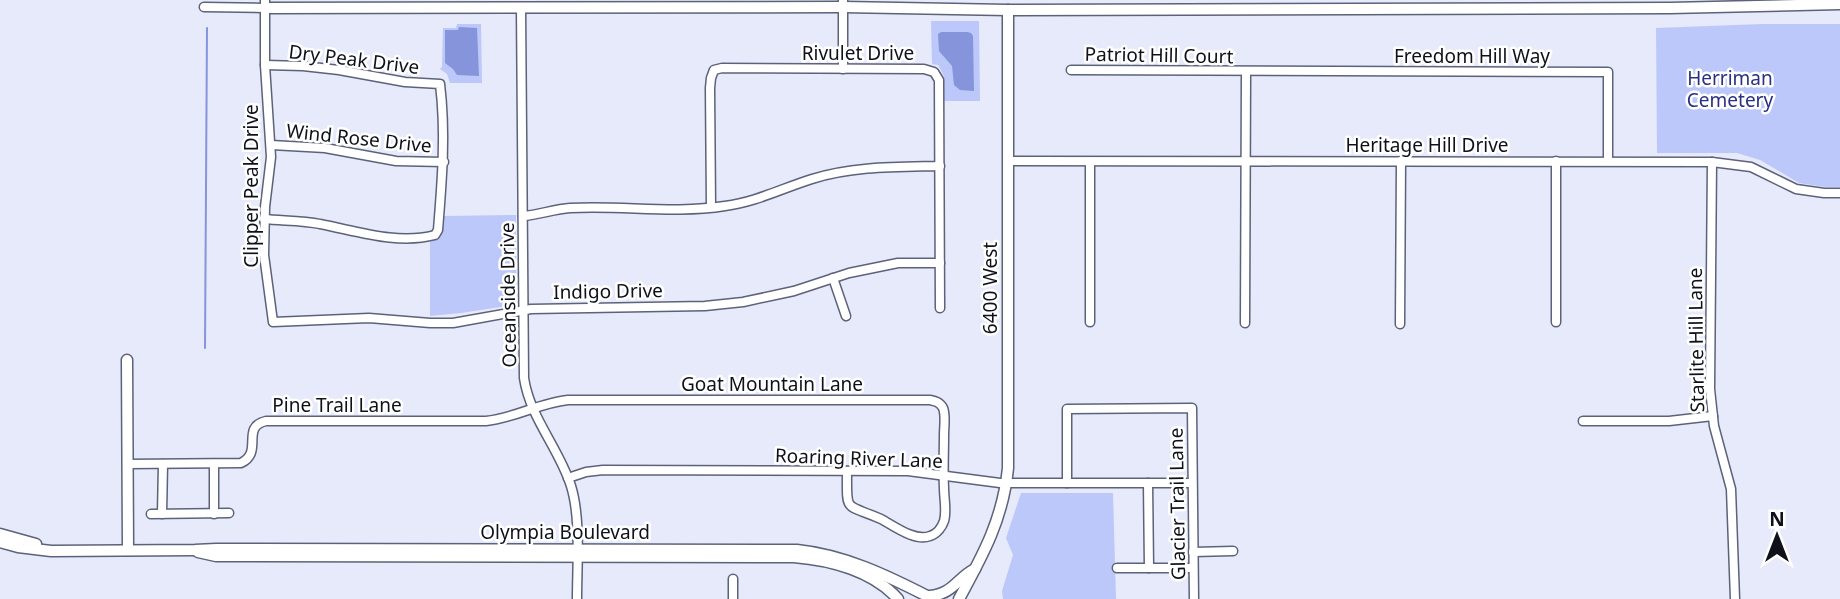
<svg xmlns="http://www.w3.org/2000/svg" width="1840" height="599" font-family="'Noto Sans',sans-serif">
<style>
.green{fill:#bcc8f9}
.water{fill:#8594db}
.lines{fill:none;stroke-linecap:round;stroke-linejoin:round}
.stream{stroke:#8594db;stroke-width:2}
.minor-casing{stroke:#5c6279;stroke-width:11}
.tertiary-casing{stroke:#5c6279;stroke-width:13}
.minor{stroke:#fff;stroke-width:8}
.tertiary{stroke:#fff;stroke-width:10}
.labels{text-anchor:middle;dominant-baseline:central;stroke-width:5;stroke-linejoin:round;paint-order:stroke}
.street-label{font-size:19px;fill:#0f111a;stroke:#fff}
.park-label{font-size:19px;fill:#2a3082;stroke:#fff}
</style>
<rect width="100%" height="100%" fill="#e6eafb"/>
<g class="green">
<polygon points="931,21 979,21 980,101 943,101 944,76 938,65 932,64"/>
<polygon points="457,24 481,24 482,83 450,83 447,74 440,69 442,67 443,28 456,28"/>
<polygon points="1762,24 1840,24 1840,187 1825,187 1799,183 1760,160 1737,153 1657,153 1656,28"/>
<path d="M516,215V303L508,308L507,306L461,313L430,316V242C443,237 444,229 444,216Z"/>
<polygon points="1021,493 1113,493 1116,599 1003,599 1002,591 1013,555 1006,538"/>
</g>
<g class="water">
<polygon points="459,27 477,28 479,76 457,75 453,69 445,63 445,30 458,30"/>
<polygon points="941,32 967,32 971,33 973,36 974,91 960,90 954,85 952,66 939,51 938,34"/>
</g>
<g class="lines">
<polyline class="stream" points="205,348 207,28"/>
<defs>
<g id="minor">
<polyline points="265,0 265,65 271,157 265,207 264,255 273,322 369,318 430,323 453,323 531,309 705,306 743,302 794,291 849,273 898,263 940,263"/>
<polyline points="204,7 265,8"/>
<path d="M521,8L524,378C530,418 559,448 571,486C581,518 577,565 577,599"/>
<polyline points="843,69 843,0"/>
<polyline points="1071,70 1608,72 1608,161"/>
<polyline points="271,145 325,148 396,161 444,162"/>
<polyline points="1008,161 1712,162 1751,167 1796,189 1824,193 1840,193"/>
<polyline points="1712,162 1710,389 1714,426 1731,489 1735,599"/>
<polyline points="711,207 710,88 711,78 714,70 722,68 924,69 934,72 939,80 940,308"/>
<path d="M523,216C539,215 554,209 570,208C622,205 674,214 725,206C756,202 783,188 812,179C853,166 897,167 940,166"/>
<path d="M264,219C283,221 302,220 320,224C357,231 397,245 435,235L438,230C442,181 446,133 440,84L405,82L339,70L303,66L265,65"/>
<polyline points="833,278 846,316"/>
<polyline points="1090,322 1090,162"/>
<polyline points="1556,322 1556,161"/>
<polyline points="1245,323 1246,72"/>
<polyline points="1400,324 1401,161"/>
<polyline points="1583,421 1669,421 1713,416"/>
<path d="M128,464L241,463C264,452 240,427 266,421H486C515,418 539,403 568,400H930C935,401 940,402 943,408C946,415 944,427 944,435C944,453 943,471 944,488C944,499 947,511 944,521C942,527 937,534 930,536C915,542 894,526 881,519C844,503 847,514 847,471"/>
<polyline points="214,464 214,514"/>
<polyline points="568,478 586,472 603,470 908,471 1000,483 1192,483"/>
<polyline points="1067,483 1067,409 1192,408 1194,599"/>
<polyline points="1148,483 1149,568"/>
<polyline points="151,514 229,513"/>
<polyline points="162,514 163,464"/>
<polyline points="1193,552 1233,551"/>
<polyline points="1117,568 1193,568"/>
<polyline points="733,579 733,599"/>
</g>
<g id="tertiary">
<polyline points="265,8 843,7 1008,10 1670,8 1840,4"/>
<polyline points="127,360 128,550"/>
<polyline points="0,534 36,544"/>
<path d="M0,542L18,547L51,551L195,550L216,549L797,550C844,555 886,575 927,596"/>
<path d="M198,552L216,556L794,557C831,560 873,571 898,599"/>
<path d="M930,596C953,594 957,578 975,569"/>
<path d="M959,599C983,555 1003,519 1008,468V10"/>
</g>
</defs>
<use href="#minor" class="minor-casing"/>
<use href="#tertiary" class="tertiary-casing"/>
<use href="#minor" class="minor"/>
<use href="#tertiary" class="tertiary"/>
</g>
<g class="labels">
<g class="street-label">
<text x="858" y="53">Rivulet Drive</text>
<text transform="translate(1159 55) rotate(1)">Patriot Hill Court</text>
<text x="1472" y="56">Freedom Hill Way</text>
<text transform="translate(354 59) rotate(7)">Dry Peak Drive</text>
<text transform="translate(359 138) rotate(6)">Wind Rose Drive</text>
<text x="1427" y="145">Heritage Hill Drive</text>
<text transform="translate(251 186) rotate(-90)">Clipper Peak Drive</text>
<text transform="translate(990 288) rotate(-90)">6400 West</text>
<text transform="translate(608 291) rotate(-1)">Indigo Drive</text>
<text transform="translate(508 295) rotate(-91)">Oceanside Drive</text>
<text transform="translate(1696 340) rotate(-91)">Starlite Hill Lane</text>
<text x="772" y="384">Goat Mountain Lane</text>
<text x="337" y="405">Pine Trail Lane</text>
<text transform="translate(859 458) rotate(2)">Roaring River Lane</text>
<text transform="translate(1177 504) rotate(-91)">Glacier Trail Lane</text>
<text x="565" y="532">Olympia Boulevard</text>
</g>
<g class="park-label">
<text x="1730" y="78">Herriman<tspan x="1730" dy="22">Cemetery</tspan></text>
</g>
</g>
<g transform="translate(1777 536)" stroke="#ffffff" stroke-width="5" paint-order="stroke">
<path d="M0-5L12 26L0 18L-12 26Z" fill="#0f111a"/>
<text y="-10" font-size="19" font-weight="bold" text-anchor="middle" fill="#0f111a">N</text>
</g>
</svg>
